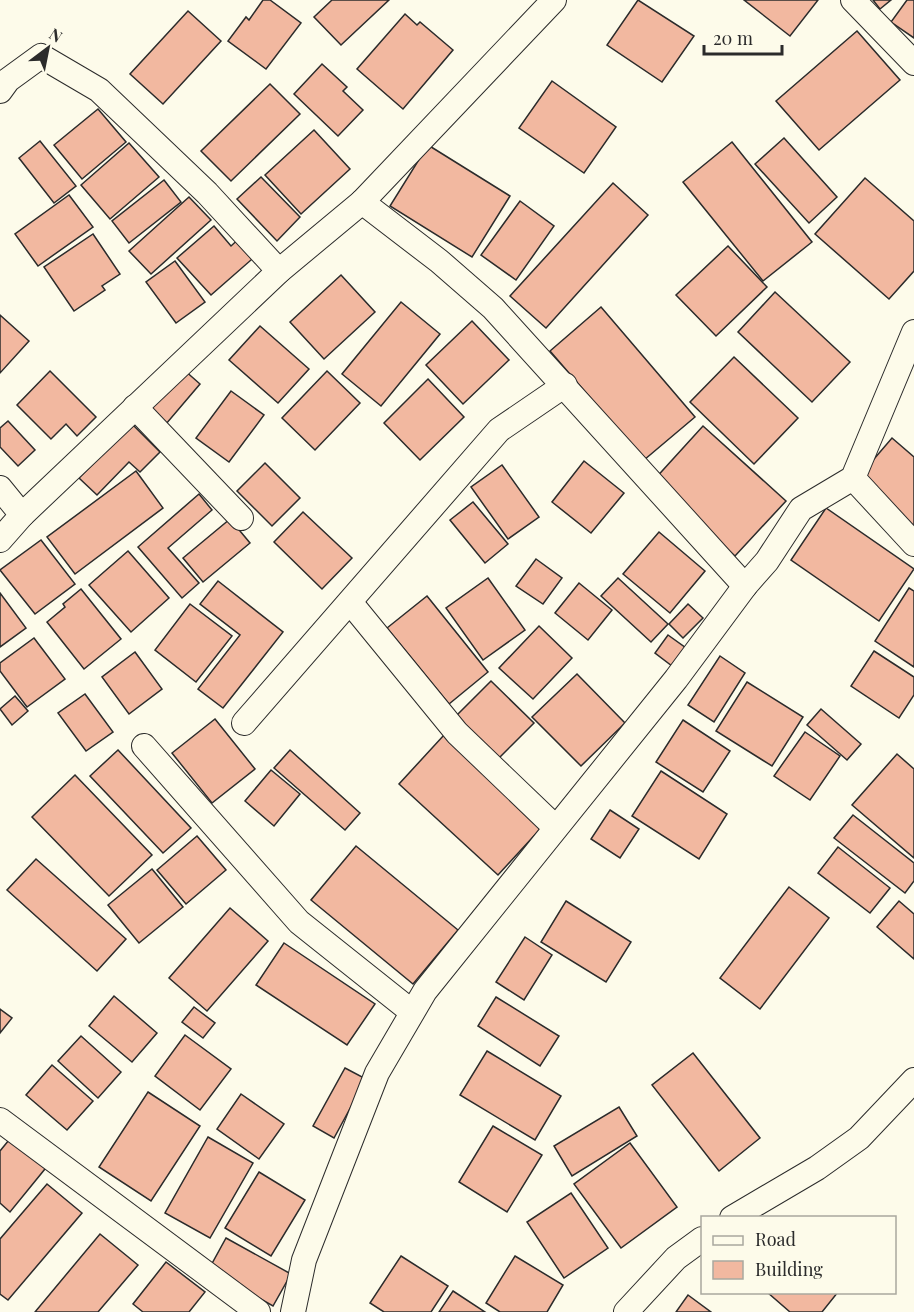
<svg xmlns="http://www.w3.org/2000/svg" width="914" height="1312" font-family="'Playfair Display',serif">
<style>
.building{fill:#f2b8a0;stroke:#2b2b2b;stroke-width:1.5}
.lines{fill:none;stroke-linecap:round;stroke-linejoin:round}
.minor-casing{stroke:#2b2b2b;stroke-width:26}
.minor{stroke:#fdfbea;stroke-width:24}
</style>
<rect width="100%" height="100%" fill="#fdfbea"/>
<g class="building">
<polygon points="263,0 270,0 301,23 266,69 228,41 246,17 249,20"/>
<polygon points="332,0 389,0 341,45 314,17"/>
<polygon points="638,0 694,36 662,82 607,45"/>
<polygon points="744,0 818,0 790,36"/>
<polygon points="873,0 891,0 880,9"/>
<polygon points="907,0 914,0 914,38 891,22"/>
<polygon points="188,11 221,41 163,104 130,74"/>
<polygon points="405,14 417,25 420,22 453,50 403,109 357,69"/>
<polygon points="857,31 900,80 819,150 776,101"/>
<polygon points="322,64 347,87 343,91 363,110 338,136 294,94"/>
<polygon points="552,81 616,127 584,173 519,128"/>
<polygon points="270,84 300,114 231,181 201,151"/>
<polygon points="98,109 126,142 82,179 54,145"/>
<polygon points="314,130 350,169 301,214 265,175"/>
<polygon points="784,138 837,197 809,223 755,164"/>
<polygon points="40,141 76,186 54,203 19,158"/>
<polygon points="732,142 812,242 763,281 683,182"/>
<polygon points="129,143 159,177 110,219 81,185"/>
<polygon points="428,145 510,196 472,257 390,206"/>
<polygon points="261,177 300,217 277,241 237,199"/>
<polygon points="865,178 914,221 914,271 889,299 815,234"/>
<polygon points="164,180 181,202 129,243 112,221"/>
<polygon points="613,183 648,215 546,328 510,296"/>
<polygon points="69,195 93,227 38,266 15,234"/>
<polygon points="189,197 211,220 151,274 129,251"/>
<polygon points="520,201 554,226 516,280 481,255"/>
<polygon points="214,226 231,246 243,235 259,253 211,295 177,258"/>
<polygon points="93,234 120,274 102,286 105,290 74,311 44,267"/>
<polygon points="728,246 767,287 716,336 676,295"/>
<polygon points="175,261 205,302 176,323 146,282"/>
<polygon points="341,275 375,312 324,359 290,322"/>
<polygon points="775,292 850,362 812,402 738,332"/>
<polygon points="401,302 440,334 381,406 342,374"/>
<polygon points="601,307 695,417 644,460 550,351"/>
<polygon points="0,315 29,341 0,373"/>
<polygon points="472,321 509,360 463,404 426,365"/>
<polygon points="260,326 309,369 278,403 229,360"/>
<polygon points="734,357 798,418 754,464 690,402"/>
<polygon points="183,369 200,384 166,424 149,409"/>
<polygon points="50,371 96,417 77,436 66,424 51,439 17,405"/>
<polygon points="327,371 360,403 315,450 282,418"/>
<polygon points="428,379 464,417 420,460 384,423"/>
<polygon points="231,391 264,415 229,462 196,438"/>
<polygon points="8,421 35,450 18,466 0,447 0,428"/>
<polygon points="132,424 160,452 140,472 129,462 97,495 79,478"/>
<polygon points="703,426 786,501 735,556 653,481"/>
<polygon points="892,438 914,457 914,531 856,480"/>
<polygon points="584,461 624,493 591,533 552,502"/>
<polygon points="265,463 300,498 272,526 237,491"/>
<polygon points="502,465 539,517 508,539 471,487"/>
<polygon points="136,471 163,508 75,574 47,537"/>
<polygon points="199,494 212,510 168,548 199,583 182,598 138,547"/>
<polygon points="473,502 508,544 485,563 450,520"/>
<polygon points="826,508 914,569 879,621 791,560"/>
<polygon points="303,512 352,558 322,589 274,542"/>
<polygon points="230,519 250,543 203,582 183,558"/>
<polygon points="659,532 705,571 670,613 623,574"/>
<polygon points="41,540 75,584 35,614 0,570"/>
<polygon points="128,551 169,598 131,632 89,585"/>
<polygon points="536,559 562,578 543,604 516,586"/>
<polygon points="488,578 525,630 483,660 446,608"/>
<polygon points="618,578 668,624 651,642 601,596"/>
<polygon points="218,581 283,632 223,708 198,689 240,635 200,604"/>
<polygon points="579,583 612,610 588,640 555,613"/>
<polygon points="909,588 914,591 914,667 875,641"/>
<polygon points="81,589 121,639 84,669 47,622 65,607 63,604"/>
<polygon points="0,593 26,628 0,647"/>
<polygon points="427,596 488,672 449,704 387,628"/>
<polygon points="190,604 232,636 196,682 155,650"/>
<polygon points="688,604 703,618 683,638 669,624"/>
<polygon points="539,626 572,658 533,699 499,668"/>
<polygon points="668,635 686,648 672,666 655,653"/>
<polygon points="34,638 65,679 27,707 0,671 0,663"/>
<polygon points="874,651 914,677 914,695 899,718 851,686"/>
<polygon points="135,652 162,689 129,714 102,677"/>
<polygon points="720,656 745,673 714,722 688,705"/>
<polygon points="577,674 625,723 581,766 532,717"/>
<polygon points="491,681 534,723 495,762 452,720"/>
<polygon points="747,682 803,717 772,766 716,731"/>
<polygon points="85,694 113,732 86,751 58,713"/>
<polygon points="15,696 28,711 12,725 0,709"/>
<polygon points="821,709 861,744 847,760 807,725"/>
<polygon points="215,719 255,769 212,803 172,753"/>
<polygon points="683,720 730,751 703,792 656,762"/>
<polygon points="805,732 840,756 810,800 774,776"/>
<polygon points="444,735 543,826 498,875 399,784"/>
<polygon points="118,750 191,828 163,853 90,776"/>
<polygon points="290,750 360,813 345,830 274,768"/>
<polygon points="897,754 914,769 914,858 852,805"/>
<polygon points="271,770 300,794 274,826 245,801"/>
<polygon points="661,771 727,814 699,859 632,816"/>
<polygon points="75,775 152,855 109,896 32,817"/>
<polygon points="610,810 639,829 620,858 591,839"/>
<polygon points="853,815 914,863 914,881 905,893 834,838"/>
<polygon points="197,836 226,870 186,904 157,870"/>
<polygon points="356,846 458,930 413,984 311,900"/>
<polygon points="838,847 890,888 870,913 818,873"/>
<polygon points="36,859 126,939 97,971 7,890"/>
<polygon points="152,869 183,907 139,943 108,905"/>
<polygon points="789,887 829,918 760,1009 720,978"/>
<polygon points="566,901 631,942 606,982 541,942"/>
<polygon points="899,901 914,914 914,959 877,927"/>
<polygon points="230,908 268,941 207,1011 169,978"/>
<polygon points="525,937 552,955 524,1000 496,982"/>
<polygon points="284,943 375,1004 347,1045 256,985"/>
<polygon points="114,996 157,1033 132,1062 89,1026"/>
<polygon points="496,997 559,1036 540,1066 478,1026"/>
<polygon points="194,1007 215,1023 203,1038 182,1022"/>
<polygon points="0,1009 12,1018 0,1033"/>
<polygon points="185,1035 231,1069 200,1110 155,1076"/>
<polygon points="81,1036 121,1072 98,1098 58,1061"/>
<polygon points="487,1051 561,1096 535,1140 460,1095"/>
<polygon points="693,1053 760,1138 719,1171 652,1085"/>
<polygon points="52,1065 93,1101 67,1130 26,1095"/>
<polygon points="345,1068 366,1079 334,1138 313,1126"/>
<polygon points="148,1092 200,1126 151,1201 99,1167"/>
<polygon points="241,1094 284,1124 259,1159 217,1129"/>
<polygon points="619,1107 637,1136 572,1176 554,1146"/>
<polygon points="493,1126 542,1155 507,1212 459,1182"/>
<polygon points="13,1135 49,1164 10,1212 0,1203 0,1151"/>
<polygon points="208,1137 253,1163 210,1238 165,1213"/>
<polygon points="630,1143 677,1207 621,1248 574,1184"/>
<polygon points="259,1172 305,1200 271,1256 225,1228"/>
<polygon points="47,1184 82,1213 8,1300 0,1294 0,1239"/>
<polygon points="571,1193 608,1248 564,1278 527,1222"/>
<polygon points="100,1234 138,1265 98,1312 35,1312"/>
<polygon points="226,1238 291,1274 273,1306 209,1269"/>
<polygon points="401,1256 448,1286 431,1312 384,1312 370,1303"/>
<polygon points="515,1256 563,1285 547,1312 500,1312 486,1303"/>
<polygon points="166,1262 205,1292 189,1312 143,1312 133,1304"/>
<polygon points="453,1291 485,1312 439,1312"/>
<polygon points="767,1292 838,1292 822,1312 790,1312"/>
<polygon points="688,1295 711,1312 676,1312"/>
</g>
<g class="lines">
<defs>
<g id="minor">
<polyline points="853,0 914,63"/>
<polyline points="0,91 8,80 41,56 99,90 207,193 279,271"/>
<polyline points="362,202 439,261 493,308 745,586"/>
<polyline points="135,407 241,518"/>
<polyline points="853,478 914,544"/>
<polyline points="0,488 22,515"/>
<polyline points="0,540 22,515 279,271 362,202 554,0"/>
<polyline points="350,602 457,733 555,827"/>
<polyline points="244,723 499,430 565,385"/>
<polyline points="144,746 299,922 412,1012"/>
<polyline points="0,1120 258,1312"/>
<polyline points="732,1218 817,1168 859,1138 914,1080"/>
<polyline points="293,1312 304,1260 377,1073 425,991 676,679 745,586 767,561 801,509 853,478 914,332"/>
<polyline points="626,1312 676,1258 702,1239"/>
</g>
</defs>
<use href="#minor" class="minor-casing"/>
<use href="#minor" class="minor"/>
</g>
<rect x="701" y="1216" width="195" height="78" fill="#fdfbea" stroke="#a9a89e" stroke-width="1.5"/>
<rect x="713" y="1236" width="30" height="9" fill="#fdfbea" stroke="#a9a89e" stroke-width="1.5"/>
<text x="755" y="1246" font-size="18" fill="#2b2b2b">Road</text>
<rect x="713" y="1261" width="30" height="18" fill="#f2b8a0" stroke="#a9a89e" stroke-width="1.5"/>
<text x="755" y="1276" font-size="18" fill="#2b2b2b">Building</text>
<g transform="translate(48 48) rotate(32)" stroke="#fdfbea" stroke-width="4.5" paint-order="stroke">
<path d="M0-4.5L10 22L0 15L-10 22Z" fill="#2b2b2b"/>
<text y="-9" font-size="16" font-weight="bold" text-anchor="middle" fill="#2b2b2b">N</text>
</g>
<path d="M704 45v9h78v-9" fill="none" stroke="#2b2b2b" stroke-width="3"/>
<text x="713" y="45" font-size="18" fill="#2b2b2b" stroke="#fdfbea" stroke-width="4.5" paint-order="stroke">20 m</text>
</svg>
